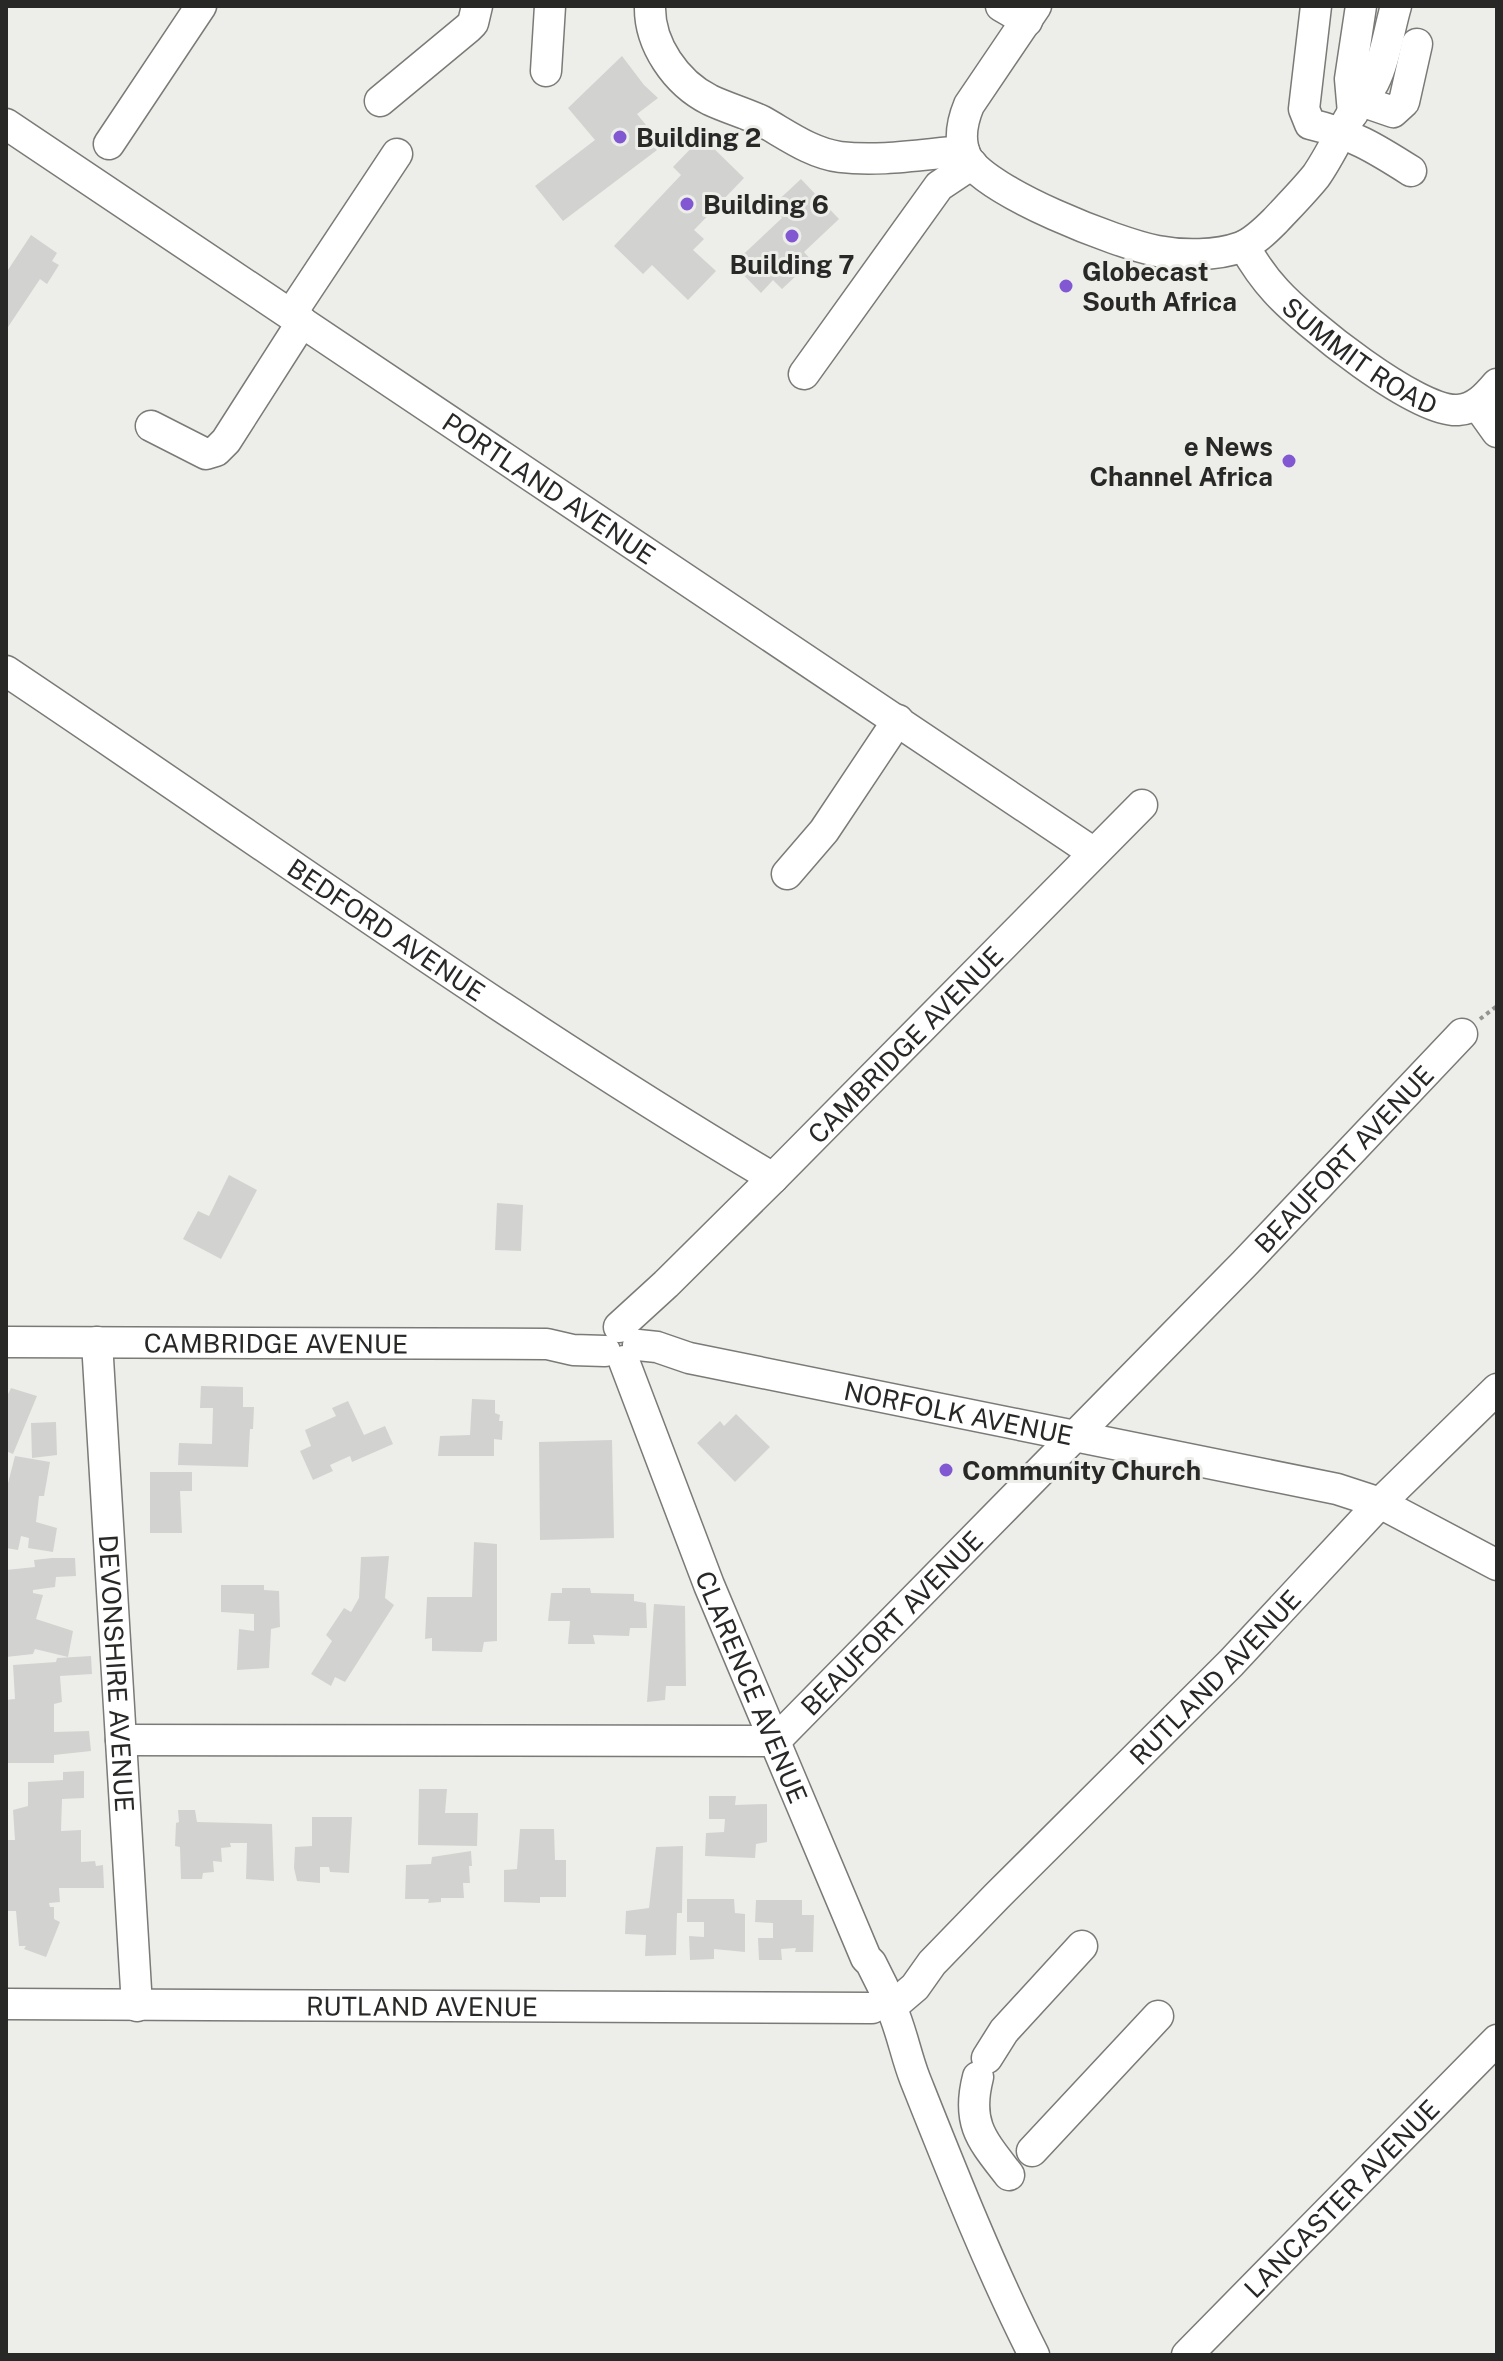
<svg xmlns="http://www.w3.org/2000/svg" width="1503" height="2361" font-family="'Public Sans',sans-serif">
<style>
.building{fill:#d2d3d0}
.lines{fill:none;stroke-linecap:round;stroke-linejoin:round}
.minor-casing{stroke:#7a7a77;stroke-width:33}
.path{stroke:#939491;stroke-width:4;stroke-dasharray:4 4;stroke-linecap:butt}
.minor{stroke:#fff;stroke-width:30}
.poi-dot{fill:#8258d2;stroke:#edeeea;stroke-width:3}
.labels{text-anchor:middle;dominant-baseline:central;stroke-width:6;stroke-linejoin:round;paint-order:stroke}
.poi-label{font-size:26px;font-weight:bold;fill:#282927;stroke:#edeeea;text-anchor:start}
.street-label{font-size:26px;fill:#282927;stroke:#edeeea}
</style>
<rect width="100%" height="100%" fill="#edeeea"/>
<g class="building">
<polygon points="622,56 644,85 658,98 637,114 650,130 645,135 657,150 563,221 535,186 595,140 568,108"/>
<polygon points="702,137 744,178 694,230 704,239 693,250 716,271 688,300 652,265 643,274 614,246 681,175 673,167"/>
<polygon points="801,179 839,219 804,252 812,261 782,289 773,280 761,293 733,264 782,218 772,206"/>
<polygon points="31,235 57,253 52,261 59,265 47,284 40,279 8,327 6,273"/>
<polygon points="229,1175 257,1190 221,1259 183,1239 198,1211 209,1216"/>
<polygon points="497,1203 523,1205 521,1251 495,1250"/>
<polygon points="201,1386 243,1387 243,1407 254,1407 253,1429 250,1429 248,1467 178,1465 179,1443 212,1444 213,1408 200,1408"/>
<polygon points="11,1388 37,1396 13,1454 6,1451 6,1393 8,1394"/>
<polygon points="472,1399 495,1400 495,1413 500,1415 499,1421 503,1421 502,1440 494,1439 494,1456 438,1456 440,1436 470,1435"/>
<polygon points="348,1401 364,1435 385,1426 393,1444 352,1462 350,1456 330,1465 333,1471 313,1480 300,1451 311,1446 305,1430 336,1416 332,1408"/>
<polygon points="736,1414 770,1447 735,1482 697,1443 720,1421 724,1426"/>
<polygon points="56,1422 57,1455 32,1458 31,1423"/>
<polygon points="612,1440 614,1538 540,1540 539,1442"/>
<polygon points="15,1456 50,1462 44,1496 39,1496 36,1522 57,1528 53,1552 28,1548 29,1538 21,1536 18,1550 6,1548 6,1491"/>
<polygon points="150,1472 192,1472 192,1491 180,1491 182,1533 150,1533"/>
<polygon points="474,1542 497,1544 497,1641 484,1642 482,1652 432,1651 432,1638 425,1639 427,1597 472,1597"/>
<polygon points="389,1556 385,1598 394,1605 345,1682 335,1677 331,1686 311,1674 332,1641 326,1635 344,1608 351,1612 359,1598 361,1557"/>
<polygon points="52,1558 75,1558 76,1576 56,1577 55,1587 33,1590 33,1593 43,1595 36,1619 73,1631 68,1657 35,1649 33,1654 6,1657 6,1570 35,1567 34,1560"/>
<polygon points="221,1585 264,1585 264,1590 279,1591 280,1627 271,1629 269,1668 237,1670 239,1629 254,1631 254,1614 221,1612"/>
<polygon points="562,1588 590,1588 591,1593 634,1594 634,1601 646,1603 647,1628 630,1628 629,1636 593,1635 595,1644 568,1644 570,1621 548,1621 551,1593 562,1593"/>
<polygon points="654,1604 685,1606 686,1686 666,1686 665,1700 647,1702"/>
<polygon points="91,1656 92,1674 60,1676 62,1702 54,1704 54,1732 89,1731 91,1751 54,1755 54,1763 6,1763 6,1700 15,1699 13,1665 56,1662 57,1658"/>
<polygon points="84,1771 84,1798 62,1799 61,1831 81,1830 81,1862 95,1861 96,1866 103,1865 104,1888 59,1888 60,1902 49,1903 50,1907 54,1907 54,1919 60,1922 46,1957 24,1949 26,1946 19,1946 16,1911 6,1911 6,1840 15,1840 13,1810 28,1806 28,1782 63,1780 63,1772"/>
<polygon points="419,1789 447,1789 445,1813 478,1813 477,1846 418,1845"/>
<polygon points="709,1796 736,1796 735,1805 767,1804 767,1842 756,1844 755,1858 705,1856 706,1833 724,1832 725,1819 709,1819"/>
<polygon points="178,1810 195,1810 197,1822 272,1824 274,1881 246,1879 247,1843 230,1843 231,1847 221,1848 222,1862 213,1861 214,1872 203,1873 202,1879 181,1879 180,1847 175,1846 176,1823 179,1822"/>
<polygon points="312,1817 352,1817 349,1873 330,1872 329,1867 320,1867 320,1883 297,1881 294,1868 295,1847 312,1846"/>
<polygon points="520,1829 554,1829 555,1860 566,1860 566,1897 540,1897 540,1903 504,1902 504,1870 517,1869"/>
<polygon points="683,1846 682,1913 677,1913 676,1955 645,1956 646,1935 625,1934 626,1911 649,1908 656,1847"/>
<polygon points="471,1851 472,1866 469,1866 470,1883 463,1883 464,1898 441,1898 441,1902 428,1903 429,1899 405,1899 406,1865 431,1864 432,1857"/>
<polygon points="687,1899 734,1899 735,1913 745,1914 745,1952 714,1949 714,1959 690,1960 689,1936 704,1937 704,1922 687,1922"/>
<polygon points="756,1900 802,1900 802,1915 814,1915 813,1952 795,1952 796,1948 781,1949 782,1960 759,1960 758,1938 773,1938 773,1923 755,1922"/>
</g>
<g class="lines">
<defs>
<g id="minor">
<path d="M650,6C649,44 676,83 710,100C727,108 745,113 762,121C787,135 811,153 840,157C880,162 924,154 964,151"/>
<polyline points="1001,6 1027,21"/>
<path d="M1036,6L969,105C962,122 958,141 967,158C988,193 1116,243 1157,251C1183,256 1216,256 1241,247C1254,242 1266,230 1275,221C1289,206 1303,192 1316,176C1330,156 1340,133 1353,112C1359,102 1368,93 1374,82C1385,60 1389,30 1396,6"/>
<path d="M1316,6L1304,109L1310,124C1352,134 1375,148 1411,171"/>
<polyline points="546,71 550,6"/>
<polyline points="380,101 468,28 473,23 477,6"/>
<polyline points="1361,101 1393,112 1404,102 1417,44"/>
<polyline points="1353,113 1350,79 1361,6"/>
<path id="s1" d="M6,124L1094,853"/>
<polyline points="109,144 201,6"/>
<path id="s2" d="M1244,246C1253,262 1263,277 1276,291C1304,322 1417,413 1458,410C1475,409 1486,397 1497,384"/>
<polyline points="291,314 397,154"/>
<polyline points="804,374 939,186 972,164"/>
<polyline points="1477,404 1497,432"/>
<polyline points="151,426 206,454 216,451 226,441 302,322"/>
<path id="s3" d="M6,671C260,841 509,1021 773,1178"/>
<polyline points="787,874 824,831 898,720"/>
<path id="s4" d="M619,1327L666,1284L773,1178L1142,805"/>
<path id="s5" d="M6,1342L547,1344L573,1350L605,1351"/>
<path id="s6" d="M97,1342L137,2006"/>
<path id="s7" d="M638,1345L657,1347L689,1358L1337,1489L1380,1503L1497,1565"/>
<path id="s8" d="M624,1361L709,1585L866,1958L871,1963L883,1987"/>
<path id="s9" d="M121,1740L775,1741L1244,1264L1462,1034"/>
<path id="s10" d="M6,2004L872,2008"/>
<path id="s11" d="M895,2004L915,1987L932,1963L997,1896L1231,1663L1380,1503L1497,1389"/>
<path d="M892,2009C902,2032 906,2056 915,2079C952,2172 989,2266 1034,2355"/>
<polyline points="987,2058 1004,2031 1082,1946"/>
<path d="M978,2077C966,2124 982,2140 1009,2175"/>
<polyline points="1032,2151 1158,2016"/>
<path id="s12" d="M1187,2355L1497,2040"/>
</g>
</defs>
<use href="#minor" class="minor-casing"/>
<polyline class="path" points="1480,1019 1497,1006"/>
<use href="#minor" class="minor"/>
</g>
<g class="poi-dot">
<circle cx="620" cy="137" r="8"/>
<circle cx="687" cy="204" r="8"/>
<circle cx="792" cy="236" r="8"/>
<circle cx="1066" cy="286" r="8"/>
<circle cx="1289" cy="461" r="8"/>
<circle cx="946" cy="1470" r="8"/>
</g>
<g class="labels">
<g class="poi-label">
<text x="636" y="137">Building 2</text>
<text x="703" y="204">Building 6</text>
<text x="792" y="264" text-anchor="middle">Building 7</text>
<text x="1082" y="271">Globecast<tspan x="1082" dy="30">South Africa</tspan></text>
<text x="1273" y="446" text-anchor="end">e News<tspan x="1273" dy="30">Channel Africa</tspan></text>
<text x="962" y="1470">Community Church</text>
</g>
<g class="street-label">
<text stroke="none"><textPath href="#s2" startOffset="162">SUMMIT ROAD</textPath></text>
<text stroke="none"><textPath href="#s1" startOffset="654">PORTLAND AVENUE</textPath></text>
<text stroke="none"><textPath href="#s3" startOffset="460">BEDFORD AVENUE</textPath></text>
<text stroke="none"><textPath href="#s4" startOffset="402">CAMBRIDGE AVENUE</textPath></text>
<text stroke="none"><textPath href="#s9" startOffset="1468">BEAUFORT AVENUE</textPath></text>
<text stroke="none"><textPath href="#s5" startOffset="270">CAMBRIDGE AVENUE</textPath></text>
<text stroke="none"><textPath href="#s7" startOffset="328">NORFOLK AVENUE</textPath></text>
<text stroke="none"><textPath href="#s9" startOffset="820">BEAUFORT AVENUE</textPath></text>
<text stroke="none"><textPath href="#s6" startOffset="332">DEVONSHIRE AVENUE</textPath></text>
<text stroke="none"><textPath href="#s11" startOffset="458">RUTLAND AVENUE</textPath></text>
<text stroke="none"><textPath href="#s8" startOffset="350">CLARENCE AVENUE</textPath></text>
<text stroke="none"><textPath href="#s10" startOffset="416">RUTLAND AVENUE</textPath></text>
<text stroke="none"><textPath href="#s12" startOffset="220">LANCASTER AVENUE</textPath></text>
</g>
</g>
<rect width="1503" height="2361" fill="none" stroke="#282927" stroke-width="16"/>
</svg>
